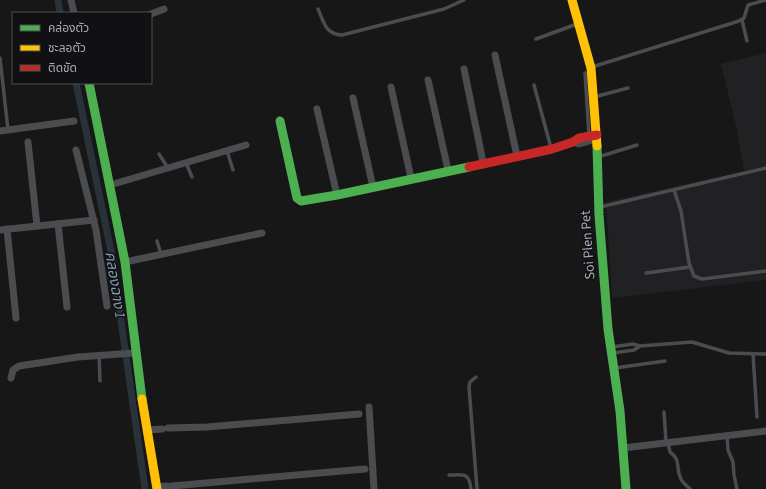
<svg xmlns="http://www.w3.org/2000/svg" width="766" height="489" font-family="'Source Sans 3','Noto Sans Thai',sans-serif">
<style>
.built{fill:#212123}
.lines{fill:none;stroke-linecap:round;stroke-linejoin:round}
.canal{stroke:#2a3239;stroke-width:7}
.lane{stroke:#4b4c50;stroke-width:3.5}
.street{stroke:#4b4c50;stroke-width:7}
.fast{stroke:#4caf50;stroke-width:9}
.slow{stroke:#ffc107;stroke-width:9}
.jam{stroke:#c62828;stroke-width:9}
.labels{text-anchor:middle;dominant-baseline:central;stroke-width:3;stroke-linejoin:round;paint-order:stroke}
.street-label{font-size:14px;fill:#a8adb8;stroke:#111113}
.water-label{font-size:15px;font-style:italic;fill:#7f9bb3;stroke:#111113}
</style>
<rect width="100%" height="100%" fill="#171717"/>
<polygon class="built" points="766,53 766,280 612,298 606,202 744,171 737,130 721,64"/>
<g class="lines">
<g class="canal">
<polyline points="58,0 60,13"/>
<polyline points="76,83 111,251 145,489"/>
</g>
<g class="lane">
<path d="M318,9C324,22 325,34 342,35L444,9L464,0"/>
<polyline points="742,20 747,41"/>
<polyline points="536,39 577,24"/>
<polyline points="0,58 8,130"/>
<polyline points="592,67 739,21 744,18 748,5 766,0"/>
<polyline points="585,73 589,135"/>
<polyline points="534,85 551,148"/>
<polyline points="594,97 628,88"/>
<polyline points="227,151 233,170"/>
<polyline points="159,154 168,168"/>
<polyline points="598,157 637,145"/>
<polyline points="186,163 192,177"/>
<polyline points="674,190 681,211 689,263 694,276 702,279 766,271"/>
<polyline points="600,207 766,168"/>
<polyline points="157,241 161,254"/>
<polyline points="646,273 690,267"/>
<polyline points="612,347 633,344 640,346 692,342 729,353 766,354"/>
<polyline points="613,353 634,350 640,346"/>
<polyline points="753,354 757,417"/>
<polyline points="99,355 100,381"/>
<polyline points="615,368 665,361"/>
<polyline points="476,377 470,382 469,387 477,489"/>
<polyline points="664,412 666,442"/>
<polyline points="727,436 728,450 733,462 734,475 737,489"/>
<path d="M668,443L670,452C682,461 675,468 681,479C683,483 687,486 690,489"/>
<path d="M449,475C464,475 469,472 471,489"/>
</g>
<g class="street">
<polyline points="71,0 74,13"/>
<polyline points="151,14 164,9"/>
<polyline points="495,55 517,156"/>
<polyline points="464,69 483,162"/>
<polyline points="428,80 448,170"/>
<polyline points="391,87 411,178"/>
<polyline points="353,98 373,187"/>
<polyline points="317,109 337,195"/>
<polyline points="0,131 74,121"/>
<polyline points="28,142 37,226"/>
<polyline points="573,142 579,144 597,139"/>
<polyline points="76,150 96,230 107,306"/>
<polyline points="110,185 246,145"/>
<polyline points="58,224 67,307"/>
<polyline points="7,229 16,318"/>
<polyline points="0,230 94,220"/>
<polyline points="125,262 262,233"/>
<polyline points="11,378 13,370 19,366 78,357 134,353"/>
<polyline points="369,407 374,489"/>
<polyline points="168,428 207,427 359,414"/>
<polyline points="148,430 162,429"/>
<polyline points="623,448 766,431"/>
<polyline points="172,486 365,469"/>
<polyline points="156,487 167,486"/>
</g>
<g class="fast">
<polyline points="89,83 125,262 142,399"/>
<polyline points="280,121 297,198 301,201 337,195 469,167"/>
<polyline points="597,146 599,215 608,329 620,411 626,489"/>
</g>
<g class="slow">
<polyline points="572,0 591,68 597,146"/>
<polyline points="142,399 157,489"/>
</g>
<polyline class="jam" points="469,167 552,149 573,142 579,138 597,135"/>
</g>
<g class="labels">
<g class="street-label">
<text transform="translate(588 245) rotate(-94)">Soi Plen Pet</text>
</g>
<g class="water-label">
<text transform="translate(115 285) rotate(81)">คลองฉาง 1</text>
</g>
</g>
<rect x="12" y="12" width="140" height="72" fill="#111113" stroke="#4d4f55"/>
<rect x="20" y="25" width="20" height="6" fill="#4caf50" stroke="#4d4f55"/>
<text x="48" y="32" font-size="12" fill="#a8adb8">คล่องตัว</text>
<rect x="20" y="45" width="20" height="6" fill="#ffc107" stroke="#4d4f55"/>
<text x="48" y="52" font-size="12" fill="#a8adb8">ชะลอตัว</text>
<rect x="20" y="65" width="20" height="6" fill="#c62828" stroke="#4d4f55"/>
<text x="48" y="72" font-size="12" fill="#a8adb8">ติดขัด</text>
</svg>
